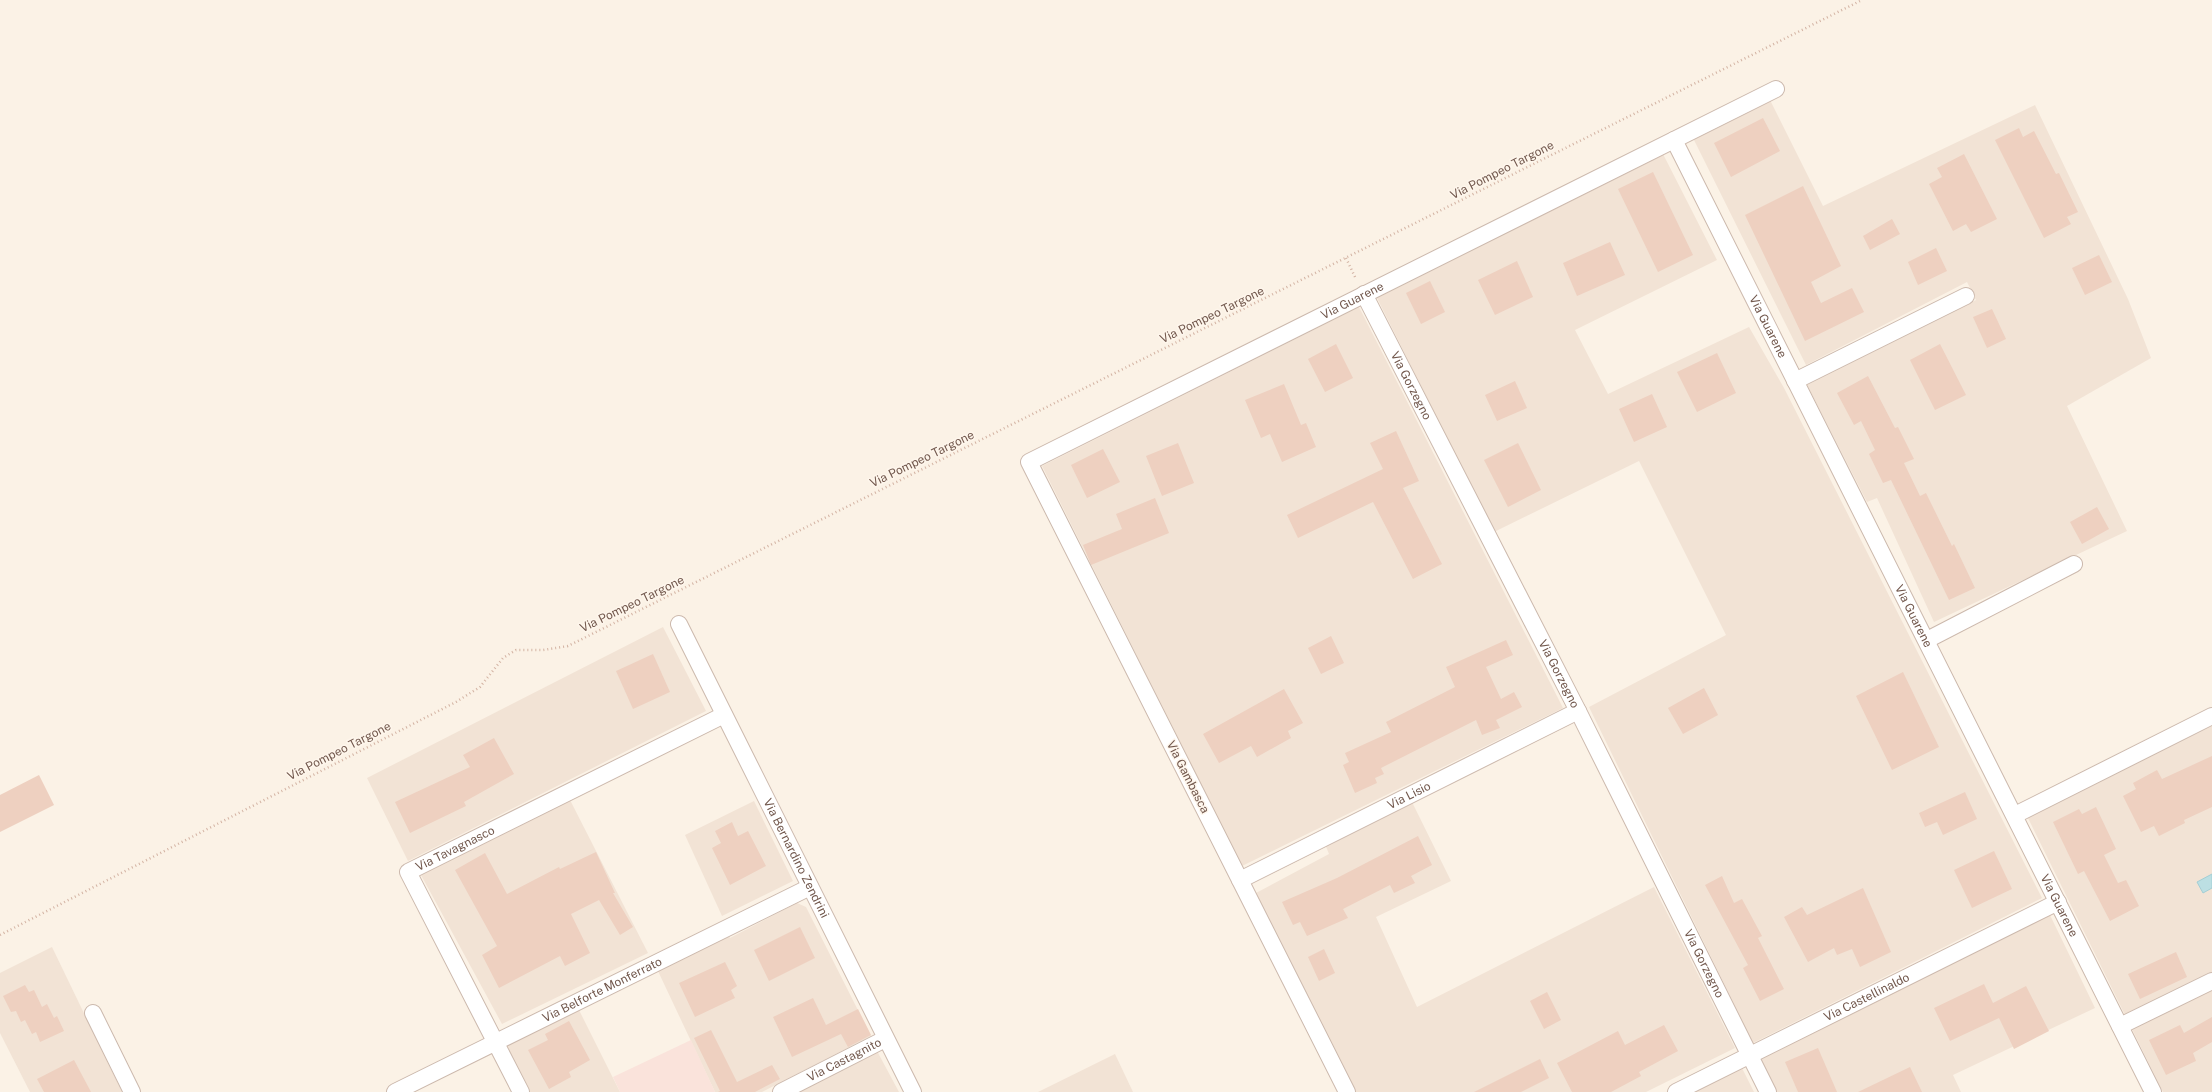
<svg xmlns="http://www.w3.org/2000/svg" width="2212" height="1092" font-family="'Public Sans',sans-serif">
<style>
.residential{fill:#f2e3d5}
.commercial{fill:#fae3db}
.water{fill:#bcdfe3;stroke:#a3ced4}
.building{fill:#eed0c0}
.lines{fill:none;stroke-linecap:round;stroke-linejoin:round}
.street-casing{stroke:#ccb9ad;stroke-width:18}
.path{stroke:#d3b3a3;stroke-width:2.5;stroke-dasharray:1 3;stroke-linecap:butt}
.street{stroke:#fff;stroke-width:16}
.labels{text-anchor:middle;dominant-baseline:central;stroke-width:3;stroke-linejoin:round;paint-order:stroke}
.street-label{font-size:12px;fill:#72584d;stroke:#fef6ec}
</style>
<rect width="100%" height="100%" fill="#fbf2e6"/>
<g class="residential">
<polygon points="1770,100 1823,206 2035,105 2128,299 2151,358 2067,406 2127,531 1934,622 1877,498 1867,502 1807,385 1976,300 1967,282 1806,365 1693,138"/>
<polygon points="1663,154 1717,260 1575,330 1608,394 1749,327 1784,388 2042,898 1753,1043 1589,707 1726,635 1639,461 1494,532 1377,298"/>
<polygon points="1359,307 1563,708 1242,866 1042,466"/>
<polygon points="663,627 706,711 408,861 367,778"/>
<polygon points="2212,726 2212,1092 2163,1092 2027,816"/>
<polygon points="569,798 648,953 502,1024 421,875"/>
<polygon points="1411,800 1451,881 1376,917 1417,1007 1654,887 1735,1048 1646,1092 1356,1092 1256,893 1329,854 1325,844"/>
<polygon points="754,801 793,881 722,916 685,835"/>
<polygon points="797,903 806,907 871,1036 762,1092 715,1092 657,969 728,934 730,938"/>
<polygon points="2050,915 2095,1008 1953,1075 1961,1092 1776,1092 1760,1059"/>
<polygon points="52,947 122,1092 30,1092 0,1033 0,973"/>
<polygon points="578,1008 620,1092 530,1092 505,1044"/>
<polygon points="877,1051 899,1092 797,1092"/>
<polygon points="1115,1054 1133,1092 1038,1092"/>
<polygon points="1742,1068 1754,1092 1694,1092"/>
</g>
<polygon class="commercial" points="691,1040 715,1092 620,1092 613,1077"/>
<polygon class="water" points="2212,874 2212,888 2203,893 2197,882"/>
<g class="building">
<polygon points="1763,118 1780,151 1731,177 1714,143"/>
<polygon points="2019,128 2023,137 2034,131 2056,174 2059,173 2078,212 2067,217 2071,224 2044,238 1995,140"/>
<polygon points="1964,154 1997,219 1971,232 1966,224 1953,231 1929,184 1942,177 1937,168"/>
<polygon points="1653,172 1693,255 1658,272 1618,189"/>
<polygon points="1803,186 1841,266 1811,282 1821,303 1852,288 1864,312 1805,341 1745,215"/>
<polygon points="1892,219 1900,234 1870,250 1863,236"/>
<polygon points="1610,242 1625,275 1577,296 1563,263"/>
<polygon points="1936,248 1947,271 1918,285 1908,262"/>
<polygon points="2099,255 2112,282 2085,295 2072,268"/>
<polygon points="1517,261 1533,297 1495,315 1478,280"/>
<polygon points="1430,281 1445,312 1421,324 1406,293"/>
<polygon points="1992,309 2006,339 1987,348 1973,317"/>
<polygon points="1336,344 1353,378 1325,392 1308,359"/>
<polygon points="1940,344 1966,395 1935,410 1910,360"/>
<polygon points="1717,353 1736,393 1697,412 1677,372"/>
<polygon points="1868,376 1895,428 1898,427 1914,459 1904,463 1920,496 1926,493 1952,546 1954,544 1975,588 1949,600 1891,480 1883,483 1869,454 1875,450 1861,421 1854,425 1837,393"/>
<polygon points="1515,381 1527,408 1497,421 1485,395"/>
<polygon points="1284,384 1301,425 1306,423 1316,447 1282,462 1270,434 1261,438 1245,400"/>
<polygon points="1652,394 1667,427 1634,442 1619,409"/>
<polygon points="1396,431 1419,481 1403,488 1442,564 1413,579 1373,502 1298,538 1287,515 1383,469 1370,443"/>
<polygon points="1178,443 1194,483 1162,496 1146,456"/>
<polygon points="1518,443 1541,490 1508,507 1484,460"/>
<polygon points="1103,449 1120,482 1087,498 1071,465"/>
<polygon points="1155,498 1169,533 1091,565 1083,545 1122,529 1116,514"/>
<polygon points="2097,507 2109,529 2082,544 2070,522"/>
<polygon points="1331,636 1344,663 1321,674 1308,648"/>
<polygon points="1506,640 1513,655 1486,667 1501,699 1514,692 1522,707 1496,720 1500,728 1482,735 1476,720 1381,768 1384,774 1375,778 1377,783 1355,793 1343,765 1349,762 1345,753 1391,732 1386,722 1455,687 1446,667"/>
<polygon points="653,654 670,692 633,709 616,671"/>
<polygon points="1903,672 1939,747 1892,770 1856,696"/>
<polygon points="1704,688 1718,715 1683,734 1668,708"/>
<polygon points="1284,689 1303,723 1288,731 1291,738 1257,757 1251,746 1219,763 1203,734"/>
<polygon points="494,738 514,774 464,802 466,806 410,833 395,802 470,767 463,755"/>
<polygon points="2212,756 2212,807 2184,820 2185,823 2159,836 2154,826 2141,832 2123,796 2136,789 2133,783 2157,770 2162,779"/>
<polygon points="39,775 54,805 0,832 0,795"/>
<polygon points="1965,792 1977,819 1943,835 1937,822 1925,827 1919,813"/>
<polygon points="2096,807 2116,849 2104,855 2118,883 2126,880 2139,906 2110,921 2084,871 2078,874 2053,822 2079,809 2082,814"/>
<polygon points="732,822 738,836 748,831 766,866 730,885 712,848 721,843 715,831"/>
<polygon points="1418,836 1432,865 1411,876 1415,883 1394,893 1390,885 1343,909 1348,918 1307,936 1300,922 1293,925 1282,902 1337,878"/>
<polygon points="1994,851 2012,889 1972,908 1954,870"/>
<polygon points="596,852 615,893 613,893 633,927 620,935 599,900 571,914 590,953 565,966 560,956 499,988 482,955 497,946 455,870 485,853 507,894 559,867 560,869"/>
<polygon points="1722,876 1734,903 1742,899 1762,936 1758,938 1784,989 1760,1001 1743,968 1748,965 1705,885"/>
<polygon points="1863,888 1891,952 1860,967 1852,949 1837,955 1834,948 1808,962 1784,917 1802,907 1807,915"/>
<polygon points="800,927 815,958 769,981 754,950"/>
<polygon points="1324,949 1335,973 1319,981 1308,957"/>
<polygon points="2176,952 2187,977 2140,999 2128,974"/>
<polygon points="725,962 737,986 731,990 735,998 695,1017 679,983"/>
<polygon points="1984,984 1993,1003 2026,986 2049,1031 2014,1049 1999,1018 1950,1041 1934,1008"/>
<polygon points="25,985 29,992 34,990 42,1007 47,1004 54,1018 57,1016 64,1031 40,1042 36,1032 32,1034 25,1020 21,1022 16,1011 11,1012 3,996"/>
<polygon points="1547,992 1561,1020 1544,1029 1530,1001"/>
<polygon points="813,998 826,1025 858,1009 871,1035 848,1047 841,1034 792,1057 773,1017"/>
<polygon points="2212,1017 2212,1042 2193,1053 2196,1061 2166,1075 2149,1040 2180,1025 2184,1033"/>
<polygon points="569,1021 590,1060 569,1072 571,1077 549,1089 528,1050 548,1040 545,1034"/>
<polygon points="1664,1025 1678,1051 1639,1072 1641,1076 1611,1092 1572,1092 1557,1063 1618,1031 1625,1045"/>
<polygon points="711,1030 737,1082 772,1065 780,1079 755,1092 718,1092 720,1091 694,1038"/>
<polygon points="1818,1048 1837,1092 1798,1092 1785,1062"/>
<polygon points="1540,1059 1549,1078 1521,1092 1474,1092"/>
<polygon points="74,1060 91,1092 44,1092 37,1079"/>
<polygon points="1910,1067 1922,1092 1858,1092"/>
</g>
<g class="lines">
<defs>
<g id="street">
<path id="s1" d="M1674,140L2153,1092"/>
<path id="s2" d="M1364,294L1578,711L1768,1092"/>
<polyline points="1795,381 1966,296"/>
<path id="s3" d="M679,624L913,1092"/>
<polyline points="1927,640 2074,564"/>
<polyline points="2015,815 2212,716"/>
<path id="s4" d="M1240,880L1578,711"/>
<polyline points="93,1013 132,1092"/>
<polyline points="2120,1026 2212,981"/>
<path id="s5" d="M395,1092L810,887"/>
<path id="s6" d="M521,1092L408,872L724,715"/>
<path id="s7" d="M781,1092L885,1039"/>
<path id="s8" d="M1347,1092L1029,462L1776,89"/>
<path id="s9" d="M1676,1092L2058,902"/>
</g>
</defs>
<use href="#street" class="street-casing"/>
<g class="path">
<polyline points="1346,258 1356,279"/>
<polyline points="0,935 456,702 480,687 503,658 516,650 543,650 568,646 1862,0"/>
</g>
<use href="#street" class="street"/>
</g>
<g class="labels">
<g class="street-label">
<text transform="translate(1502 170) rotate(-27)">Via Pompeo Targone</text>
<text stroke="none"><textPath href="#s8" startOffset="1067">Via Guarene</textPath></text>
<text transform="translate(1212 315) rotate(-26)">Via Pompeo Targone</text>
<text stroke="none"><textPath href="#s1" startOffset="209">Via Guarene</textPath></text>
<text stroke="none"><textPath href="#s2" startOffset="103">Via Gorzegno</textPath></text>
<text transform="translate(922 459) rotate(-26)">Via Pompeo Targone</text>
<text transform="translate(632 604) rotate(-26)">Via Pompeo Targone</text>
<text stroke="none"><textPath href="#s1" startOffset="533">Via Guarene</textPath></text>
<text stroke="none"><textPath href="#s2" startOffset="427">Via Gorzegno</textPath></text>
<text transform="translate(339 751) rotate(-27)">Via Pompeo Targone</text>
<text transform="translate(1188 777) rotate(63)">Via Gambasca</text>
<text stroke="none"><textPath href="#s4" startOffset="189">Via Lisio</textPath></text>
<text stroke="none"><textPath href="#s6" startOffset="300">Via Tavagnasco</textPath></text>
<text stroke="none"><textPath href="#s3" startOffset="262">Via Bernardino Zendrini</textPath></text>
<text stroke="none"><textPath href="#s1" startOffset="857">Via Guarene</textPath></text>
<text stroke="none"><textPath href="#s2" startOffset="751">Via Gorzegno</textPath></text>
<text stroke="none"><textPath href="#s5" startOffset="231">Via Belforte Monferrato</textPath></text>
<text stroke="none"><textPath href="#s9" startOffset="213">Via Castellinaldo</textPath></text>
<text stroke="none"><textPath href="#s7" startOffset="71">Via Castagnito</textPath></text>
</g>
</g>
</svg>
